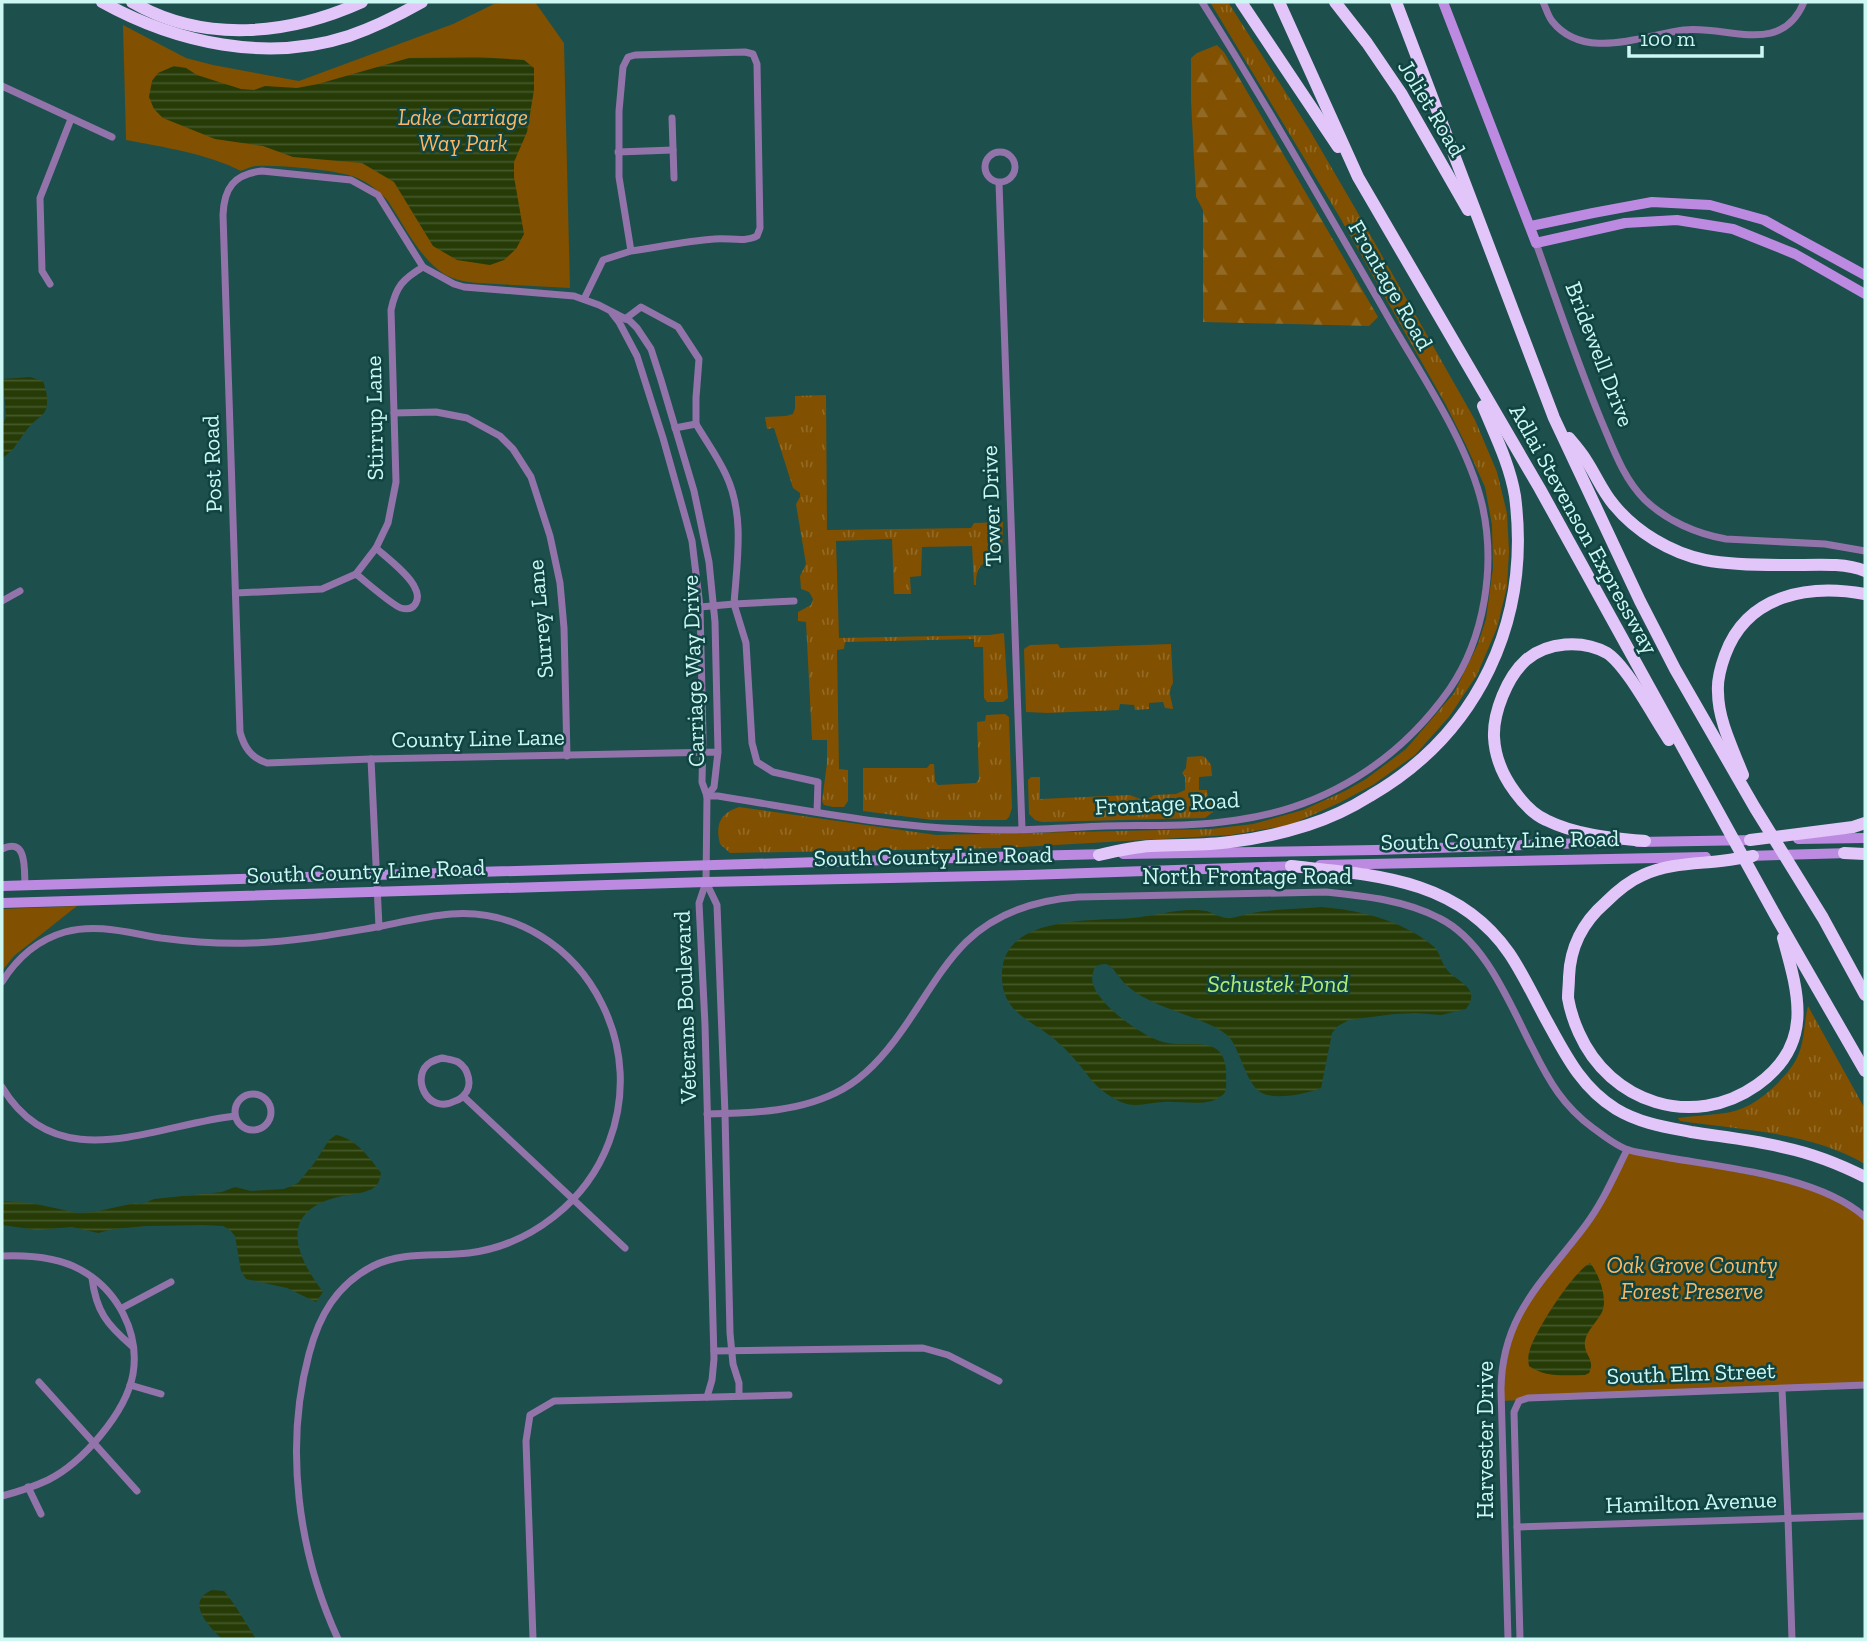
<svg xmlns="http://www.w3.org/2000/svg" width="1867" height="1641" font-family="'Zilla Slab',serif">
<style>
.grass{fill:url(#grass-tufts)}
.forest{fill:url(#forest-firs)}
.green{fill:#815000}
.water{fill:url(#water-rules)}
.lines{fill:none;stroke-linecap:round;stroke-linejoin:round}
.street{stroke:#9274aa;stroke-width:7}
.secondary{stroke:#bc8be1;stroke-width:10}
.highway{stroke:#e2c6fa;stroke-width:12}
.labels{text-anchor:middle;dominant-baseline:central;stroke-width:5;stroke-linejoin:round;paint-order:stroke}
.street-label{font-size:23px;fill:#ccf7f3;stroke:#104442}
.park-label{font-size:23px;font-style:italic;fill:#fdb761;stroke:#104442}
.water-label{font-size:24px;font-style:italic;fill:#b4ec72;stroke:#104442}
</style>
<defs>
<pattern id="grass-tufts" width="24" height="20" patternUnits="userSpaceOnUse" patternTransform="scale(1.75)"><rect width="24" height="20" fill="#815000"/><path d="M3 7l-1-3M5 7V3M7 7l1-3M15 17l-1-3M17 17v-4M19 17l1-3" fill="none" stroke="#926a26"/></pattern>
<pattern id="forest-firs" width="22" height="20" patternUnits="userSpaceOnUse" patternTransform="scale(1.75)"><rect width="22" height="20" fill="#815000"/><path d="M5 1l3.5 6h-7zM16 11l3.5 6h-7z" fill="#926a26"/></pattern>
<pattern id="water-rules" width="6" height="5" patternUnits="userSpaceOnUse" patternTransform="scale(1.75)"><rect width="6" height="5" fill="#263b06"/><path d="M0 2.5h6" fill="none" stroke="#44582b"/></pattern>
</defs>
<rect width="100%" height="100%" fill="#1d4f4c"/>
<g class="grass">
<path d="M1210,2H1228L1309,129L1355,208L1475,420L1497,472L1507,513L1509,551L1507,587L1497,628L1477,675L1449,717L1415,755L1373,785L1339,803L1290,825L1231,835L1001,848L730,853L720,844C715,825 720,813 739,807L936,835L1211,829L1253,824L1303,810L1345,791L1366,779L1406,749L1454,693L1478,644L1486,619L1493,568L1492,525L1485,487L1466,445L1446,405L1339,216Z"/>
<path d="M826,395L827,530L971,528L974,523L1003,522L1002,556C985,564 976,561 976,585H974L972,546L922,547L921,576L910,577L911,594H894L892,539L836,541L839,638L989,635L1004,633L1008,698L1003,702H987L984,698L983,647H974V639L845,642L844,649L837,650L839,769L848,770V801L844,807H833L824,805L822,801L827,763V740H812L806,622L798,621V612L811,605L813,599L809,592L801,589L800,576L806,564L796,504L800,497V493L793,488L774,428L767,429L765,417L786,416L793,414L795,408V396Z"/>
<path d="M1058,644L1060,648L1171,644L1173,683C1167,693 1172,699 1173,709L1165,708L1163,702L1149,703V709L1135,710L1134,705L1120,704L1119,710L1048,713L1026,712L1024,649L1030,645Z"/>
<polygon points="1005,714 1009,717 1012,808 1009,817 1006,820 932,820 863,811 863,768 927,768 930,764 934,764 935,781 938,785 976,783 979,779 977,722 985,721 986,715"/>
<polygon points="1201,756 1205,757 1211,765 1212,776 1199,777 1199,790 1207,790 1208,799 1214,799 1213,812 1205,818 1042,822 1035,820 1029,814 1028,780 1031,777 1040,777 1040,799 1130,795 1145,801 1154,795 1176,794 1185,790 1185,777 1182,773 1186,768 1187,757"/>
<path d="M1808,1006L1865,1109V1164C1811,1132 1741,1130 1680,1121L1678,1118C1723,1112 1741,1119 1777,1084C1785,1075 1795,1065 1799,1053C1805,1038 1804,1021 1808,1006Z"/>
</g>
<polygon class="forest" points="1217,45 1224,52 1378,317 1369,326 1203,322 1203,210 1196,197 1191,101 1191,58 1197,53"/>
<g class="green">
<path d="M510,2H535L564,43L570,288L477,283C468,282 459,281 450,277C423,265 404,225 388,201C379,191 369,183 357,178C340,170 276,165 257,166C251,166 246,169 241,171C208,154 163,147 126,140L123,25L186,58L213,65L299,81L453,24L494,4Z"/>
<polygon points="77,906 14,956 2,971 2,909"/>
<polygon points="1627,1150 1814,1188 1865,1217 1865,1385 1501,1401 1501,1376 1515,1322 1587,1223"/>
</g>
<g class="water">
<polygon points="477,57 524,60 534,68 534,90 527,132 514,162 514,177 524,234 516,249 504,260 490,265 457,260 433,246 394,182 362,163 293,157 263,146 215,139 163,118 154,109 149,97 152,81 158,73 174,66 186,68 197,75 241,89 254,90 265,86 297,88 318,84 409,58"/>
<path d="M30,377L43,381C45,387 48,396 47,403C47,415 38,417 31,425C20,436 16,450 2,458V426L6,417L3,379Z"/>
<path d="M1321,907C1358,910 1397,919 1428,942C1429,943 1435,947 1436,949C1441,956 1442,965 1449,972C1460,983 1481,989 1466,1009L1441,1015L1416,1013L1394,1014L1349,1020L1338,1026L1332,1033L1321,1088C1307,1094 1275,1100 1262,1093C1246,1085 1241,1051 1229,1037C1217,1023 1170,1011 1151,1001C1138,995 1125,986 1117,974C1114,970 1111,965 1105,964C1102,964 1098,965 1095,967C1092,973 1091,980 1094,987C1102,1007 1142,1036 1163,1042C1187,1049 1224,1032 1226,1071C1226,1077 1227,1087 1225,1092C1223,1096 1215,1100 1212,1101C1197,1105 1179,1101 1164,1102C1151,1102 1140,1107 1127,1104C1113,1100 1097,1088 1089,1077C1077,1061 1064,1046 1049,1035C1033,1023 1014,1015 1006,997C1001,986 1001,971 1004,960C1018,916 1096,921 1132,918C1156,916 1182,907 1206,911C1213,913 1219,917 1226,918C1234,919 1244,914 1252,913C1275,909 1298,909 1321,907Z"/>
<path d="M336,1135C355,1138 370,1158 381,1173C380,1178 379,1184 375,1187C366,1194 349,1194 338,1197C278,1212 295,1255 323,1292L316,1302L287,1288L246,1279L241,1271L235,1236L230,1230L223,1226L203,1225L146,1226L114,1229L98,1233L72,1227L37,1230L2,1225V1201L31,1203L78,1213L94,1212L135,1203L142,1204L154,1199L222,1192L235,1187L251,1191L284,1189L298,1183L315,1162L329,1140Z"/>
<path d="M1590,1263C1599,1274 1608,1299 1602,1312C1597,1322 1587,1330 1585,1341C1583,1355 1596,1359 1589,1373L1585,1375C1565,1375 1546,1378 1529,1366C1528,1360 1528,1355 1530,1349C1536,1330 1573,1272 1590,1263Z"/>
<path d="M212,1590L224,1591L234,1604L256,1639H222C210,1627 184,1602 212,1590Z"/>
</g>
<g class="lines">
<g class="street">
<path d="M1543,2C1546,8 1548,16 1552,21C1584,62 1643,35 1684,30C1728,25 1781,57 1804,2"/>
<polyline points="2,86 112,137"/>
<polyline points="672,118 674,178"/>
<circle cx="1000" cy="167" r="15"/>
<polyline points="618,152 673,150"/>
<polyline points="999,183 1022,829"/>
<path d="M1536,243C1557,302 1577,362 1601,420C1613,448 1623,478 1645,500C1667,521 1697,534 1726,539L1825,544L1865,551"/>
<polyline points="50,284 42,271 40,198 71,119"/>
<path d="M584,299L603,260L631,251L619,177V111L623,67L628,57L635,55L745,52L753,54L757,64L760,228L757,236C744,243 728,237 714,239C686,241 659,247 631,251"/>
<polyline points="612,313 619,322 637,356 663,438 692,541 700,607 703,736 702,782 707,796 706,882 699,903 705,1025 714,1359 712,1380 707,1397"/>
<polyline points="625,319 641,307 678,327 699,359 696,398 696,424"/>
<polyline points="394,413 436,412 467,418 500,436 513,449 531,477 550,536 560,583 564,628 567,756"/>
<path d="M675,428L696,424C706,441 718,457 726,475C745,515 737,561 734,604L794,601"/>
<path d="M356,574C365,581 392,605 401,608C415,612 421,599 415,588C410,575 386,557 376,548"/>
<path d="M236,593L322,589L356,574L376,548L388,523L396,482L391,310C396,286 403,279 423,267"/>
<polyline points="2,601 20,591"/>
<polyline points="700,607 734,604 746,643 752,743 757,762 773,772 818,782 817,812"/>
<polyline points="371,759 379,927"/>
<path d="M707,796L714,787L718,752L715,622L709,562L694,491L661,380L651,349L637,328L630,321L599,305L574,296L464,287L454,284L423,267L378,195L351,180L262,171C234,174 224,188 223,215L240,732C244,747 251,758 267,763L371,759L718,752"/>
<path d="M707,796H718C800,809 882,826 965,829C1011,832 1058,828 1105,826C1148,825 1193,827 1237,820C1324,808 1398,762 1449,690C1485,638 1496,565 1482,504C1467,441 1420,373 1388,317C1327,211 1267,105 1202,2"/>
<path d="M2,849C28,836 24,871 25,886"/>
<polyline points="706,882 717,905 725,1114 730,1333 733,1364 739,1383 739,1396"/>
<path d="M2,982C17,958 37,940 65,932C97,923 129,933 161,938C191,942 221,944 251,943C293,942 336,934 377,927C402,922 426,916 451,914C516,909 574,947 602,1004C624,1048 626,1097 609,1142C587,1201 531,1245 469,1253C436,1257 403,1251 373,1266C336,1285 319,1316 309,1354C284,1447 298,1552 338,1639"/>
<path d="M442,1058C446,1059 454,1060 458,1062C469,1069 473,1086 464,1095C462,1098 458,1100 455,1101C427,1116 409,1075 431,1062C435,1060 438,1059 442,1058Z"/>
<path d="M2,1087C57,1179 154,1125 235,1116"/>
<circle cx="253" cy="1112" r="18"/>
<polyline points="464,1097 625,1248"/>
<path d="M707,1114C754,1113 802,1112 843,1089C868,1075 887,1052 903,1029C923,1001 941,967 966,942C996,913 1037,900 1078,897L1326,892C1364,896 1405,900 1439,918C1486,941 1510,1005 1533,1049C1549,1081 1563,1106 1593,1128C1603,1135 1617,1147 1629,1150C1642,1154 1657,1155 1670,1158C1729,1168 1820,1177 1865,1217"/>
<path d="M2,1256C27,1255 58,1257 81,1270C117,1290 140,1332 133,1374C126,1413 82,1463 48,1480C33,1487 17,1492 2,1496"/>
<path d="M92,1278C96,1311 107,1325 132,1346"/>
<polyline points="122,1308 171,1282"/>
<polyline points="714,1351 923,1348 948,1355 999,1381"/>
<polyline points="39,1382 137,1491"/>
<polyline points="130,1385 161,1394"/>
<polyline points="1782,1389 1788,1518 1792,1639"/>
<polyline points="28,1487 41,1514"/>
<polyline points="1517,1527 1865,1516"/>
<polyline points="533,1639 526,1441 530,1415 554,1401 789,1395"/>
<path d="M1508,1639L1501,1389C1502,1314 1544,1281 1585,1226C1603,1202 1614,1176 1627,1150"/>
<polyline points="1520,1639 1514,1412 1519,1401 1528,1398 1865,1385"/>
</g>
<g class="secondary">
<polyline points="1443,2 1536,243 1625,223 1677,220 1733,229 1795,254 1865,294"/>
<polyline points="1531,226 1593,213 1652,202 1710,205 1764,220 1865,275"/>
<polyline points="1798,839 1865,838"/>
<polyline points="1637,842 1757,840"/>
<polyline points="1123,854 1376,850 1618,842"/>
<polyline points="1747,856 1850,853"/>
<polyline points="1320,865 1706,857"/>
<polyline points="2,886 989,857 1107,854"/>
<polyline points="2,903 706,882 1027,875 1297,866"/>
</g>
<g class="highway">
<path d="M102,2C176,43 267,63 349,36C375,27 399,15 422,2"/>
<path d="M132,2C204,44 289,35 362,2"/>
<polyline points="1241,2 1338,147"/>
<polyline points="1279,2 1358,177 1540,489 1778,920 1865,1071"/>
<polyline points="1335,2 1367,43 1401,93 1468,210"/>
<polyline points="1396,2 1554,418 1640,601 1675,669 1755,808 1823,918 1865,995"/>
<path d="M1569,438C1575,445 1581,452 1586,460C1596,475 1602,491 1614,505C1636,532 1671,553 1705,560C1726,564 1758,565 1780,565C1805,566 1842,561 1865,571"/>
<path d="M1743,775C1733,749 1718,720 1718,692C1717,679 1721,666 1725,655C1747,594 1809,584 1865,594"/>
<polyline points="1750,840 1853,827 1865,823"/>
<path d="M1645,841C1612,838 1576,835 1546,820C1533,814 1523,803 1515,792C1503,776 1495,757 1494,737C1493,713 1507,677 1526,660C1547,642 1582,639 1607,653C1627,666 1654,718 1669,740"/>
<polyline points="1844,853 1865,854"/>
<path d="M1099,855C1116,851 1133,847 1151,846C1177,844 1204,846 1230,842C1256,839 1283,833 1308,825C1330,818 1351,808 1370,796C1479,733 1531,620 1515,496C1510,465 1495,435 1483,406"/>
<path d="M1753,856C1739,858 1725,861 1711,862C1688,864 1664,865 1643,875C1629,881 1616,892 1605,903C1583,922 1570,948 1569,977C1569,984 1568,991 1568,998C1570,1010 1574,1022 1579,1033C1610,1103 1693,1130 1757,1085C1814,1045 1799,995 1783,938"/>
<path d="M1291,866C1374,875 1457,878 1509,953C1524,975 1535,1000 1548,1023C1566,1056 1582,1088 1616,1109C1639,1123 1665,1127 1691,1132C1723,1137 1755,1140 1786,1148C1814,1154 1839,1164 1865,1177"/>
</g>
</g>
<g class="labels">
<g class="street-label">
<text transform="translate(1432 108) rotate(59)">Joliet Road</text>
<text transform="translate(1391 285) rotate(60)">Frontage Road</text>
<text transform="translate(1600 354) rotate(69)">Bridewell Drive</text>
<text transform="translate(374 418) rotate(-91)">Stirrup Lane</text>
<text transform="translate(212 464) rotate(-92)">Post Road</text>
<text transform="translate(991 506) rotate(-92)">Tower Drive</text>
<text transform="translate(1584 529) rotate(61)">Adlai Stevenson Expressway</text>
<text transform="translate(540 619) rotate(-95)">Surrey Lane</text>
<text transform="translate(693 671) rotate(-92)">Carriage Way Drive</text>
<text transform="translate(478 738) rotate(-1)">County Line Lane</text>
<text transform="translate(1167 803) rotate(-3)">Frontage Road</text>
<text transform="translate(1500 840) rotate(-1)">South County Line Road</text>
<text transform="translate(933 856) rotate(-1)">South County Line Road</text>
<text transform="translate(366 871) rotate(-2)">South County Line Road</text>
<text x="1247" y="876">North Frontage Road</text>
<text transform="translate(685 1007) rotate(-92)">Veterans Boulevard</text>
<text transform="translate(1691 1373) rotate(-2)">South Elm Street</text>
<text transform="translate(1485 1440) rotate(-90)">Harvester Drive</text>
<text transform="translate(1691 1502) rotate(-2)">Hamilton Avenue</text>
</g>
<g class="park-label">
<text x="463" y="117">Lake Carriage<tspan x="463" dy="26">Way Park</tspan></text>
<text x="1692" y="1265">Oak Grove County<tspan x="1692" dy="26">Forest Preserve</tspan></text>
</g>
<g class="water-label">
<text x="1278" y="983">Schustek Pond</text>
</g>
</g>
<rect width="1867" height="1641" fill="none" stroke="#ccf7f3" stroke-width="7"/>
<path d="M1629 46v10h133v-10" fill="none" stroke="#ccf7f3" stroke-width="3.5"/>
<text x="1640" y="46" font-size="21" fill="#ccf7f3" stroke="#104442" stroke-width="5" paint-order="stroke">100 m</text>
</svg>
